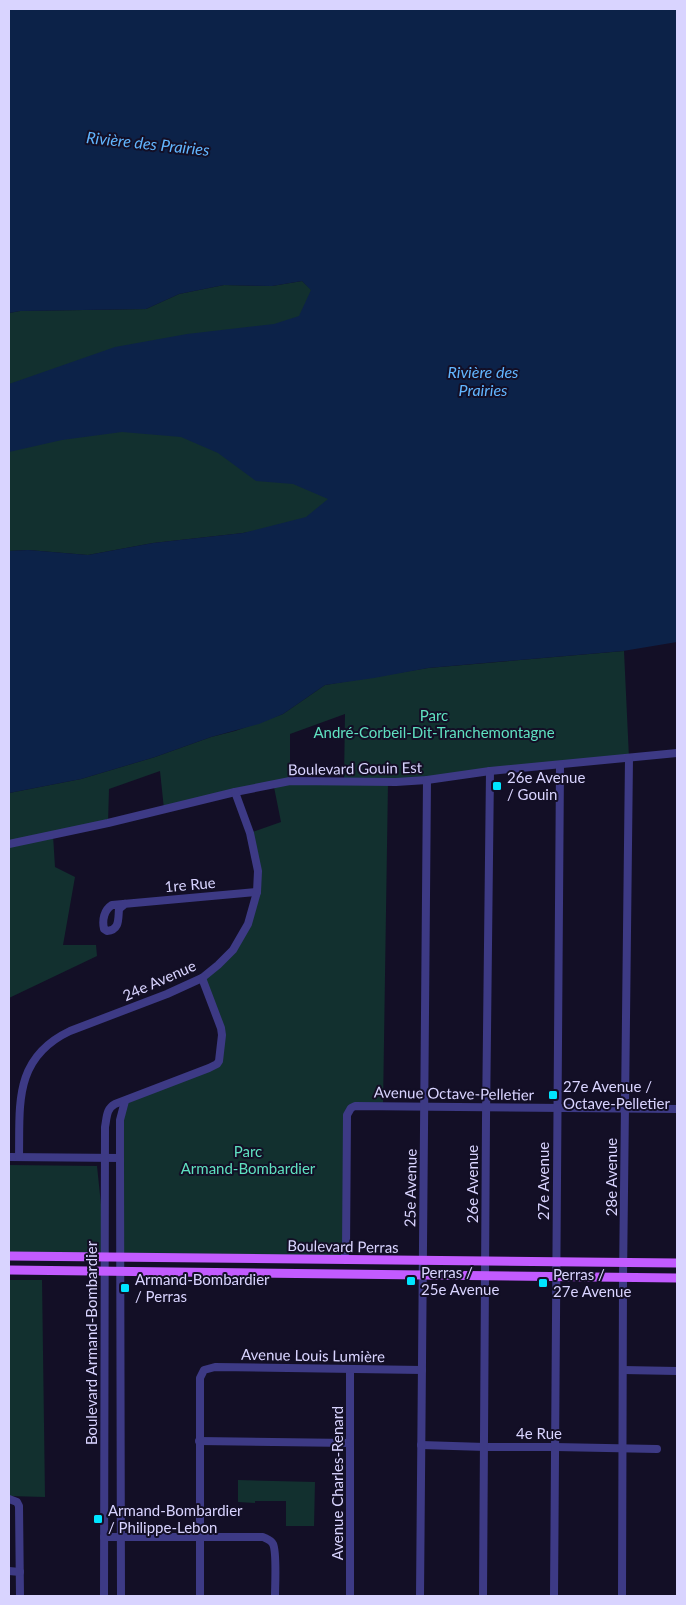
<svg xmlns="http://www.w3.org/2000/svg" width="686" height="1605" font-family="Lato,sans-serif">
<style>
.green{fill:#12302f;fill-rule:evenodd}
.water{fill:#0c2248}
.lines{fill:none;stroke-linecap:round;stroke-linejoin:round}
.minor{stroke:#3d3a85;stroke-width:8}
.major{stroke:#c25bff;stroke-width:9}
.poi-dot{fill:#00e5ff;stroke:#130f26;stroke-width:2}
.labels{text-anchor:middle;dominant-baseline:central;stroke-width:4;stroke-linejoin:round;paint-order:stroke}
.park-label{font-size:15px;fill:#5fe0c0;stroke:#130f26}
.street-label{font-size:15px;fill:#d9d4ff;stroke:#130f26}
.poi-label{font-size:15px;fill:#d9d4ff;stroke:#130f26;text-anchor:start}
.water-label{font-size:16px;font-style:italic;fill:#62b6ff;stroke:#130f26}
</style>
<rect width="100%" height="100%" fill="#130f26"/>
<g class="green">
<polygon points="302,281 523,485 243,533 153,543 88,555 28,550 9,551 9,313 20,311 146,309 179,294 224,285 272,286"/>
<path d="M624,651L629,758L388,782L383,1106L359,1105L349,1112L344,1259L121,1257L120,1158L125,1101L217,1064L222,1042L202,978L218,965L248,924L257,892L250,833L281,822L274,787L164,809L160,771L109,789L108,823L53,835L55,867L75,877L63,945H96L97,956L9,998V793L81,779L155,757L211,737L235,731L283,714L325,685L428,668ZM345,714L344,781H290V734Z"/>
<polygon points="9,1165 97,1166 105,1243 105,1258 9,1256"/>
<polygon points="9,1280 42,1280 45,1497 9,1496"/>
<polygon points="238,1480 315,1482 314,1526 286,1526 286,1501 255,1501 255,1503 238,1502"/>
</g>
<polygon class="water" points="9,9 677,9 677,642 623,651 428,668 374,678 325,685 283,714 259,724 211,737 155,757 81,779 9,793 9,551 28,550 88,555 153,543 243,533 306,517 328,499 293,484 256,481 218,453 181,437 122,432 62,440 9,452 9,384 115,347 187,334 274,324 299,316 311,290 302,281 272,286 224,285 179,294 146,309 20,311 9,313"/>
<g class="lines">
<g class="minor">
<polyline points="9,844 108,823 235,792 290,781 396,782 427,780 490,771 677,753"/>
<path d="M125,904L119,909C118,919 120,930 107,931L104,929C102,920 104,910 112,905L257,892"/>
<polyline points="9,1157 120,1158"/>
<path d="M19,1157C20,1105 13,1058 70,1031L167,994L202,978L218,965L233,950L248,924L257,892L258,871L250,833L235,792"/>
<polyline points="344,1259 346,1250 347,1115 351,1108 355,1106 677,1109"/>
<polyline points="350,1369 350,1596"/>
<polyline points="623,1370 677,1371"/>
<polyline points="199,1441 350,1443"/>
<polyline points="421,1445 485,1447 555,1447 657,1449"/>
<polyline points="9,1499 17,1502 19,1506 20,1596"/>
<path d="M104,1537H263C267,1539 271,1540 273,1544C277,1552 275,1586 275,1596"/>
<polyline points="9,1571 20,1572"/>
<path d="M104,1596L105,1127C107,1117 106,1109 115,1104L209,1068L217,1064L219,1061L222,1035L221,1028L202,978"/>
<polyline points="121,1596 120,1158 120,1120 125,1101"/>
<polyline points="200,1596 200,1378 204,1370 215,1367 422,1370"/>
<polyline points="420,1596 427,780"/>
<polyline points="483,1596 486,1119 490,771"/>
<polyline points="554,1596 560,765"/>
<polyline points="622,1596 623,1278 629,758"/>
</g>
<g class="major">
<polyline points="9,1256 677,1263"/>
<polyline points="9,1270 677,1278"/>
</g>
</g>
<g class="poi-dot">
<rect x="492" y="781" width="10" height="10" rx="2.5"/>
<rect x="548" y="1090" width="10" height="10" rx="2.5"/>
<rect x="406" y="1276" width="10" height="10" rx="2.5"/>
<rect x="538" y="1278" width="10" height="10" rx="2.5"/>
<rect x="120" y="1283" width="10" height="10" rx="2.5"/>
<rect x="93" y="1514" width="10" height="10" rx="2.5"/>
</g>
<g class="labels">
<g class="park-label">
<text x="434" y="715">Parc<tspan x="434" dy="17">André-Corbeil-Dit-Tranchemontagne</tspan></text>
<text x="248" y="1151">Parc<tspan x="248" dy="17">Armand-Bombardier</tspan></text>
</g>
<g class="street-label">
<text transform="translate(355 768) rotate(-1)">Boulevard Gouin Est</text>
<text transform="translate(190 884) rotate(-5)">1re Rue</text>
<text transform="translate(159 980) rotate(-24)">24e Avenue</text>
<text transform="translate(454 1093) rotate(1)">Avenue Octave-Pelletier</text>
<text transform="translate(611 1177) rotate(-90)">28e Avenue</text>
<text transform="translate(543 1181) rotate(-90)">27e Avenue</text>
<text transform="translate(472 1184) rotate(-90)">26e Avenue</text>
<text transform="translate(410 1188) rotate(-89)">25e Avenue</text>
<text transform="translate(343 1246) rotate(1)">Boulevard Perras</text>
<text transform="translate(91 1343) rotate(-90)">Boulevard Armand-Bombardier</text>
<text transform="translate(313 1355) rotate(1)">Avenue Louis Lumière</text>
<text x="539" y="1433">4e Rue</text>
<text transform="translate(337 1483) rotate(-90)">Avenue Charles-Renard</text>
</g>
<g class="poi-label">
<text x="507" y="777">26e Avenue<tspan x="507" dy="17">/ Gouin</tspan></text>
<text x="563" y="1086">27e Avenue /<tspan x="563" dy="17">Octave-Pelletier</tspan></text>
<text x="421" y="1272">Perras /<tspan x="421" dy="17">25e Avenue</tspan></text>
<text x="553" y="1274">Perras /<tspan x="553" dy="17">27e Avenue</tspan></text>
<text x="135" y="1279">Armand-Bombardier<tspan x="135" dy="17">/ Perras</tspan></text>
<text x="108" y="1510">Armand-Bombardier<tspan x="108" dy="17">/ Philippe-Lebon</tspan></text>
</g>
<g class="water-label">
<text transform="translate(148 143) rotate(6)">Rivière des Prairies</text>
<text x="483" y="371">Rivière des<tspan x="483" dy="18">Prairies</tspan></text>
</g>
</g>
<rect width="686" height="1605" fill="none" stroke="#d9d4ff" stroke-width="20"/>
</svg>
